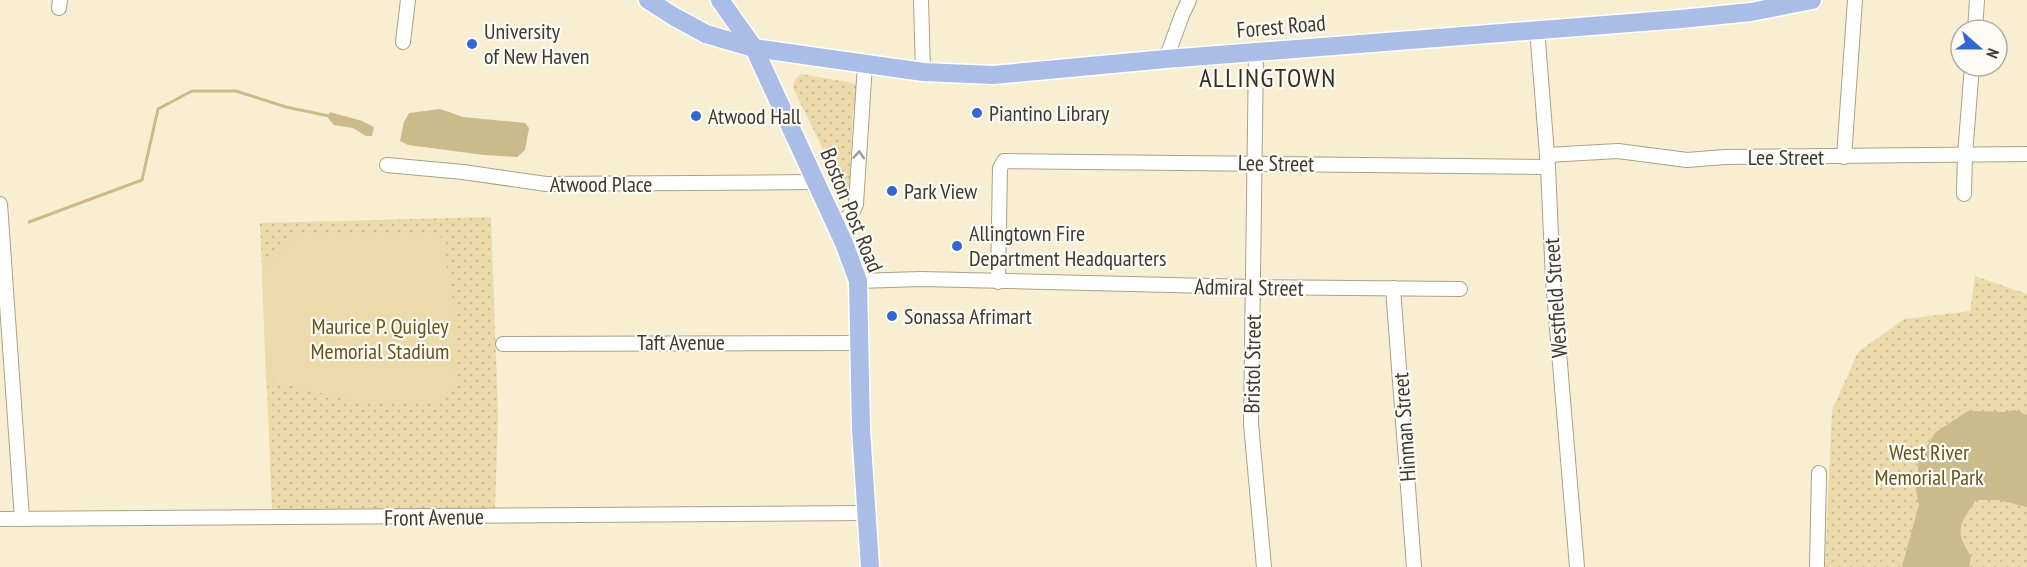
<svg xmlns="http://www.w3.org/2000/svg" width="2027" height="567" font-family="'PT Sans Narrow',sans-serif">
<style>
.grass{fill:url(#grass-dots)}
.garden{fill:#ecdaaa}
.water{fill:#cbba8a}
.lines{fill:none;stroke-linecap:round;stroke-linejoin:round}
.stream{stroke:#cbba8a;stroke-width:3}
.minor-casing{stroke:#aba187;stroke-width:16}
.major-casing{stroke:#fff;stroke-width:21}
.minor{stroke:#fff;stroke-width:14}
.major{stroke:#a9bde6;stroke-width:18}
.oneway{stroke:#9e9c97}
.poi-dot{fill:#3564d3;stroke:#fdfbf6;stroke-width:2}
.labels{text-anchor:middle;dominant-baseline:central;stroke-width:4.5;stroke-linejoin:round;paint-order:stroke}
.street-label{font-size:22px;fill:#3e3a2f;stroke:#fdfbf6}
.poi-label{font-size:22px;fill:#3e3a2f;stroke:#fdfbf6;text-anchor:start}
.park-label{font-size:22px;fill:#67541c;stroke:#fdfbf6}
.quarter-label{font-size:26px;letter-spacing:1.5px;fill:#382f19;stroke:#fdfbf6}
</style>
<defs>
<pattern id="grass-dots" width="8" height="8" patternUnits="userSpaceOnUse" patternTransform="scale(1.5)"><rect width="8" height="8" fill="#ecdaaa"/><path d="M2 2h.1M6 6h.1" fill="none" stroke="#cbbc93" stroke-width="1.8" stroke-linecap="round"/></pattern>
</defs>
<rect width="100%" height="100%" fill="#f8eed2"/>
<g class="grass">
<path d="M802,74L852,83L857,86V105L853,111L850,173L853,176L852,201L848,200L794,90C792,83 795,78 802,74Z"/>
<polygon points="491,217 498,415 495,509 272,509 260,223"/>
<polygon points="1975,276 2027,294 2027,567 1825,567 1832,410 1858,352 1904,319 1970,311"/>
</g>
<polygon class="garden" points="440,232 454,305 455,387 437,400 358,402 266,380 262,269 298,234"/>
<g class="water">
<polygon points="440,109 463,117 525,123 529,128 525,150 517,157 484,155 408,145 400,141 404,122 409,113"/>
<polygon points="330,112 362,121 374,127 372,136 366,136 353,128 334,125 328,118"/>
<path d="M2015,410L2027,415V507L1998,500H1976C1959,526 1954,529 1971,557L1969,567H1902L1919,505L1916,490L1919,458L1936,432L1968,411L2004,412Z"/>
</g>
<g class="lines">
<polyline class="stream" points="29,222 142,180 158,109 192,91 236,91 286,107 329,116"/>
<defs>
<g id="minor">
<polyline points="921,0 923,72"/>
<polyline points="59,8 60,0"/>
<polyline points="1537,29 1548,167 1553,280 1577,567"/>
<polyline points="1975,30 1977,0"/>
<polyline points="403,42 408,0"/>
<polyline points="1256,53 1251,424 1264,567"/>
<polyline points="1166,59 1182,15 1189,0"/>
<polyline points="1547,155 1618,151 1687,160 1725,157 2027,154"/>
<polyline points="1844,157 1855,0"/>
<polyline points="387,165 463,172 546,184 817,182"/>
<polyline points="1964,194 1965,155 1972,66"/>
<polyline points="0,204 22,519"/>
<polyline points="838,229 853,211 856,204 865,64"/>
<polyline points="858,281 921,279 1253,287 1460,289"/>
<polyline points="998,282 1000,168 1004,161 1548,167"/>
<polyline points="1393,288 1414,567"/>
<polyline points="503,344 860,343"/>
<polyline points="0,519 867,513"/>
<polyline points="1817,567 1819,473"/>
</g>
<g id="major">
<polyline points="648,0 673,16 706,34 754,48 923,72 993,75 1166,59 1681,19 1751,12 1812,0"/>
<polyline points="720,0 754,48 844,243 858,281 861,429 870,567"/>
</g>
</defs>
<use href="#minor" class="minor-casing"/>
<use href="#major" class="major-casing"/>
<use href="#minor" class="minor"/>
<use href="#major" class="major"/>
</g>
<defs><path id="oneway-chevron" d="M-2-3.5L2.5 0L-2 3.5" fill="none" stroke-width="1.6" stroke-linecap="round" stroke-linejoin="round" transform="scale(1.5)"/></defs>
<use class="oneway" href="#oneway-chevron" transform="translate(859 155) rotate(-86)"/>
<g class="poi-dot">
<circle cx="472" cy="44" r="6"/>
<circle cx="977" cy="113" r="6"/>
<circle cx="696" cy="116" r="6"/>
<circle cx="892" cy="191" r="6"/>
<circle cx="957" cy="246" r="6"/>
<circle cx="892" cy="316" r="6"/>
</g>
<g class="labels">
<g class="street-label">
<text transform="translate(1281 26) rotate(-5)">Forest Road</text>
<text x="1786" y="157">Lee Street</text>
<text transform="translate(1276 163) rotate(1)">Lee Street</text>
<text x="601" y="184">Atwood Place</text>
<text transform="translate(852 210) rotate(68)">Boston Post Road</text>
<text transform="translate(1249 287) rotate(1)">Admiral Street</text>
<text transform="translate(1555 298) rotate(-94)">Westfield Street</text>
<text x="681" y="342">Taft Avenue</text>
<text transform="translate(1252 364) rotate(-89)">Bristol Street</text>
<text transform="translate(1404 427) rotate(-94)">Hinman Street</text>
<text transform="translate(434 517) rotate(-1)">Front Avenue</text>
</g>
<g class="poi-label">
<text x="484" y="31">University<tspan x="484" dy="25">of New Haven</tspan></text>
<text x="989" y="113">Piantino Library</text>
<text x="708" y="116">Atwood Hall</text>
<text x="904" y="191">Park View</text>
<text x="969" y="233">Allingtown Fire<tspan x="969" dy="25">Department Headquarters</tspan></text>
<text x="904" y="316">Sonassa Afrimart</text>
</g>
<g class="park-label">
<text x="380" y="326">Maurice P. Quigley<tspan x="380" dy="25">Memorial Stadium</tspan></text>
<text x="1929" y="452">West River<tspan x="1929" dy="25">Memorial Park</tspan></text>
</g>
<g class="quarter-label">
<text x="1268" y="77">ALLINGTOWN</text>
</g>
</g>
<g transform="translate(1979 48) rotate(111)"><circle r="28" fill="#fdfbf6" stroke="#b1aea6" stroke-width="1.5"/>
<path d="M0-4.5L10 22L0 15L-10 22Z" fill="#3564d3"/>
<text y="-9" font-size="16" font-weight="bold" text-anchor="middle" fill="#3e3a2f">N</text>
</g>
</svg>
